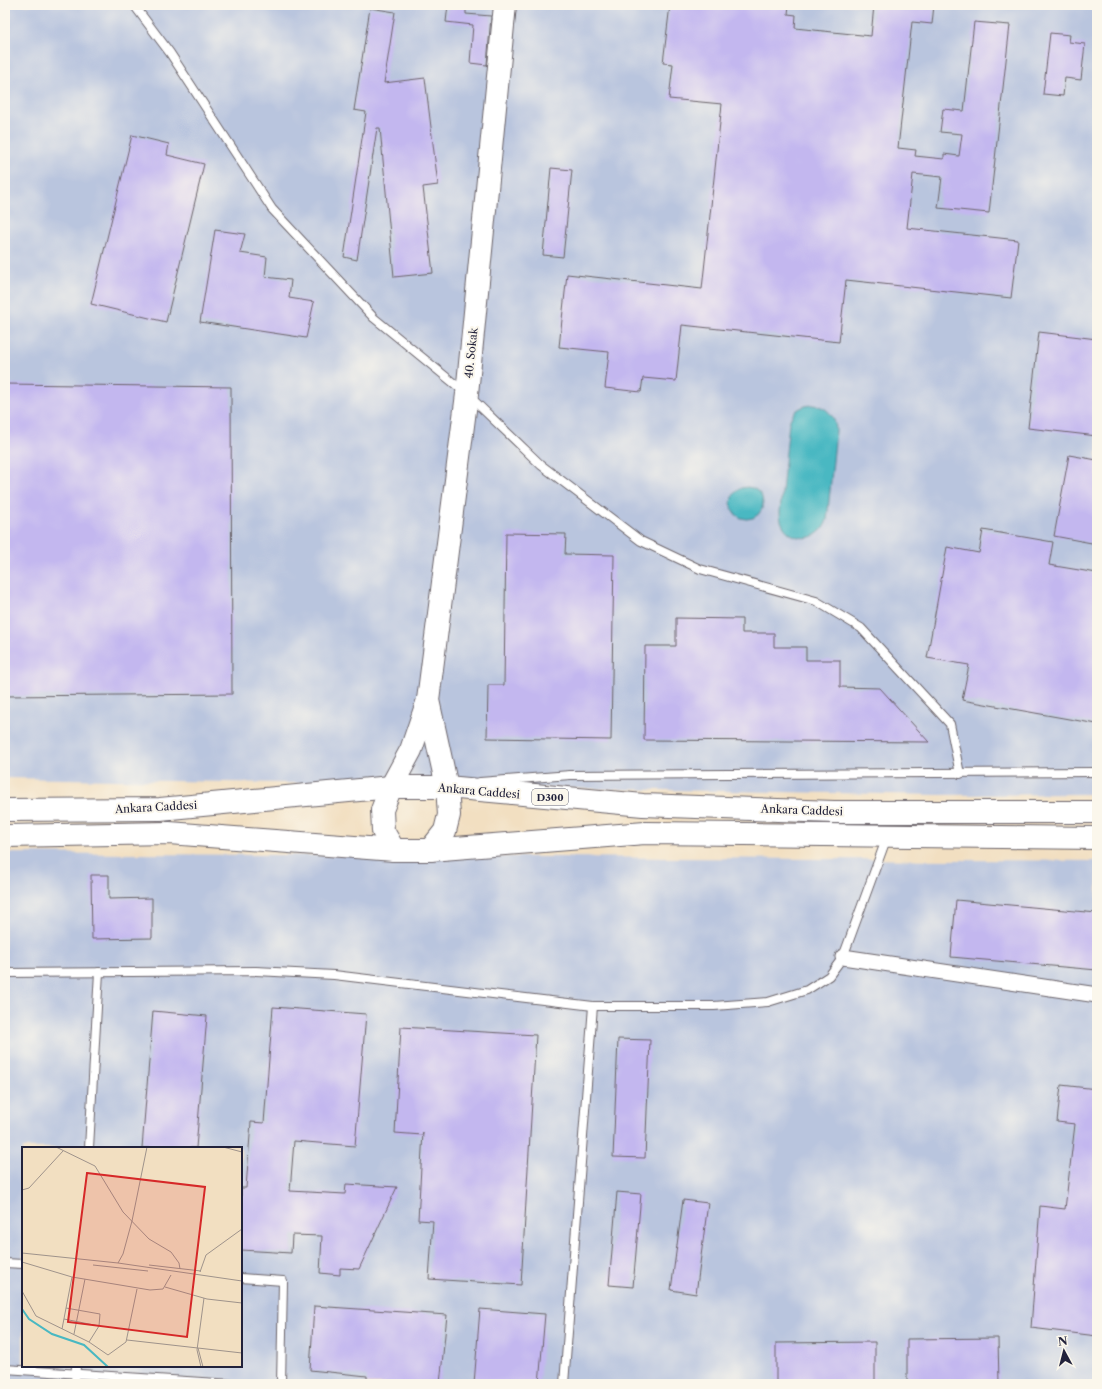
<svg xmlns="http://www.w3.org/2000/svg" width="1102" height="1389" font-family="'Libre Caslon Text',serif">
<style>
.industrial{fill:#b9c5de;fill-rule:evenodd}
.water{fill:#49b8c2;stroke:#366d7e}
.building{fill:#c3b7ef}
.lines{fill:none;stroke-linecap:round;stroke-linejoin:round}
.lane-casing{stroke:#6b646a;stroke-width:10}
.street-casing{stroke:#6b646a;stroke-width:17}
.secondary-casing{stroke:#6b646a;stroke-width:24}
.highway-casing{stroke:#6b646a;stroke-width:24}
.lane{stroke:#fff;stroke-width:8}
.street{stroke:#fff;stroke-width:15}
.secondary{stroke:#fff;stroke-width:22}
.highway{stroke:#fff;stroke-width:22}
.labels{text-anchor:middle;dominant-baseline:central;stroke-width:4;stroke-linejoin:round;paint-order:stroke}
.shield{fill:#fbf7ec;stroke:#636270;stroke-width:1}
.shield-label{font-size:10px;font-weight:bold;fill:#22223b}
.street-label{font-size:11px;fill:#22223b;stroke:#fbf7ec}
.inset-river{fill:none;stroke:#49b8c2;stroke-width:2}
.inset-road{fill:none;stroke:#9f938b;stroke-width:1}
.view{fill:#d62828;fill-opacity:0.15;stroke:#d62828;stroke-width:2}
.inset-edge{fill:none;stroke:#22223b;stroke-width:2}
</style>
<rect width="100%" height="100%" fill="#fbf7ec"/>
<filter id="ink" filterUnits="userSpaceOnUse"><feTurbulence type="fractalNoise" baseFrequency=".025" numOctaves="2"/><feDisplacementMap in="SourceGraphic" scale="8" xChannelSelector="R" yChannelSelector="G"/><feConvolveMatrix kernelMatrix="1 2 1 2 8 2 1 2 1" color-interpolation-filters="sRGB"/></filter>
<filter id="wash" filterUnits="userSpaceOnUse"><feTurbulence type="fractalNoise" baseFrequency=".012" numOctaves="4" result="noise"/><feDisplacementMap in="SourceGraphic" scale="16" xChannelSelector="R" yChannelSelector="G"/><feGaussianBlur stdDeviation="0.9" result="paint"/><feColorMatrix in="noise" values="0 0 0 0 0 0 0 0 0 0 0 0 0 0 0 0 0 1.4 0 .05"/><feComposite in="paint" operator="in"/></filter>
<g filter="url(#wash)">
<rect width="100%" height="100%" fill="#f2dfc1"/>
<g class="industrial">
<polygon points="5,5 1097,5 1097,794 938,795 5,778"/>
<path d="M5,853L1097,861V1384H5ZM23,1148H241V1366H23Z"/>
</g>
<g class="water">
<path d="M811,405C826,405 836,416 836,431L827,520C818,548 779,541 780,512L789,423C792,412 800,406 811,405Z"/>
<circle cx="747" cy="503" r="16"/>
</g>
<g id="blocks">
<g class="building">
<polygon points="448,5 466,5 466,14 491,16 487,65 470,63 473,25 446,22"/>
<polygon points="670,5 789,5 788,14 796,15 795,28 871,36 874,5 934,5 932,24 912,22 898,148 916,150 915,156 944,159 944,154 959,156 962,134 940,132 943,109 964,111 974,22 1010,25 989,213 938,208 942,177 913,174 907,228 1018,240 1011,298 846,280 839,342 682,325 676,381 643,378 641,392 605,388 609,352 559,347 567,274 702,289 722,104 669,99 673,64 663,63"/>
<polygon points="370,8 395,12 384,83 425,78 438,185 423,187 433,273 394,277 380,128 377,128 357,260 344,257 366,112 354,110"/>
<polygon points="1050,33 1070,35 1069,42 1085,44 1081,80 1065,78 1063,96 1043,94"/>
<polygon points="132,135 169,144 167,155 204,164 166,322 91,304"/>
<polygon points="551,168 572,170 563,257 543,255"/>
<polygon points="215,230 245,234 240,253 267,257 265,277 291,280 289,298 314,302 306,338 200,322"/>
<polygon points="1039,332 1097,339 1097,436 1028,428"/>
<polygon points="5,384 231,387 232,694 5,696"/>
<polygon points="1069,455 1097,460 1097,544 1054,536"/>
<polygon points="983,530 1053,542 1049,565 1097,573 1097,724 962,700 969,665 927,658 947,547 979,553"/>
<polygon points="506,533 566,534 565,554 614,555 611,740 487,738 488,685 504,685"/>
<polygon points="676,618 742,619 742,633 774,633 774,647 806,647 806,660 840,660 840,687 880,688 929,742 644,740 645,646 676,646"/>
<polygon points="91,875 109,875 109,899 152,898 152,938 92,939"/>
<polygon points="956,900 1097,913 1097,970 951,957"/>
<polygon points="273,1007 366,1014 355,1146 294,1141 290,1191 345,1194 346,1184 397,1187 359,1269 340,1268 340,1275 320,1273 322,1236 292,1235 291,1253 241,1250 241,1188 246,1188 251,1122 264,1123"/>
<polygon points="153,1011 207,1016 196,1148 142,1148"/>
<polygon points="401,1027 536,1035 521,1285 429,1279 433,1221 418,1220 423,1132 422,1135 395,1133"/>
<polygon points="618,1039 650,1040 645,1158 613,1157"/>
<polygon points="1061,1085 1097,1089 1097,1336 1031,1328 1040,1206 1065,1209 1075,1124 1057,1122"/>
<polygon points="617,1192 641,1194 633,1287 609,1285"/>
<polygon points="683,1200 708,1203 696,1294 671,1290"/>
<polygon points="314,1306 447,1315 440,1384 367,1384 367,1376 310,1370"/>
<polygon points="480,1309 545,1314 539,1384 474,1384"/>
<polygon points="998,1338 999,1384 907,1384 907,1339"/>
<polygon points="875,1342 875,1384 776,1384 776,1343"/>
</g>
</g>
</g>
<g filter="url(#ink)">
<use href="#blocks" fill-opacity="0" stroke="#6b646a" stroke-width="1"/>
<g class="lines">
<defs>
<g id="lane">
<polyline points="134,5 170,53 272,209 374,318 467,394 541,465 641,541 700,569 816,601 861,628 950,724 960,774"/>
<polyline points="480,782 570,775 1097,772"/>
<polyline points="5,973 256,971 334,975 593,1006 714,1006 768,1002 807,990 829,976 843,957 887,837"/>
<polyline points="89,1148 99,972"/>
<polyline points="5,1263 23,1264"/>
<polyline points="241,1278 283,1281 281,1384"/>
<polyline points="5,1369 232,1384"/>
<polyline points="75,1384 76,1366"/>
<polyline points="564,1384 593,1006"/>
</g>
<polyline id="street" points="843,957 1097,995"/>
<g id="secondary">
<polyline points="428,700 447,787 449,815 445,831 430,850"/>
<polyline points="394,850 383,831 382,810 391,787 411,750 428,700 467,394 505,5"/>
</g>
<g id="highway">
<polyline points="5,810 160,809 391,787 447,787 643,805 834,812 1097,812"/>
<polyline points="5,836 169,833 394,850 430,850 645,833 1097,838"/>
</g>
</defs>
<use href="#lane" class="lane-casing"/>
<use href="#street" class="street-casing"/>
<use href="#secondary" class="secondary-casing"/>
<use href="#highway" class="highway-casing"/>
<use href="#lane" class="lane"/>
<use href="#street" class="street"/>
<use href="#secondary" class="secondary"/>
<use href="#highway" class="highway"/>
</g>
</g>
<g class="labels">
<rect class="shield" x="532" y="789" width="36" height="16" rx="3"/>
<g class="shield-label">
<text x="550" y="797">D300</text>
</g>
<g class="street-label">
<text transform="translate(471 353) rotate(-84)">40. Sokak</text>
<text transform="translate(479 791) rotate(5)">Ankara Caddesi</text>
<text transform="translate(156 807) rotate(-3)">Ankara Caddesi</text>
<text transform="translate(802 810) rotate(2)">Ankara Caddesi</text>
</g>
</g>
<g transform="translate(22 1147)">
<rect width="220" height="220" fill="#f2dfc1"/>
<path class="inset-river" d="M0,162L7,172L30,187L62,198L86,220"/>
<path class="inset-road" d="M34,0L73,19L101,65L127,92L149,105L157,116L158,122M201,0L220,5M0,43L7,41L41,4M0,106L96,116L220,134M0,115L50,130L128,143L141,142L149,128M96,116L101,107L110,74L125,0M71,118L126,124M127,118L179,124M178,125L184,108L220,82M143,140L185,152L220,156M0,144L14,169L67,195L86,208L104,195L115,142M44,161L78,167L77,179L67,195M42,172L77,179M40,182L50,130M52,187L63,132M105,193L220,206M176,201L181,220M179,220L175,203L182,151"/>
<path class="view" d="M65,26L183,40L165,190L46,175Z"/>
<rect width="220" height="220" class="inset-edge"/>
</g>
<rect width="1102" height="1389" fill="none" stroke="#fbf7ec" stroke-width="20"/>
<g transform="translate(1064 1351) rotate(353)" stroke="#fbf7ec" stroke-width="3" paint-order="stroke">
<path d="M0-3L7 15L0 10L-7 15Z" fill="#22223b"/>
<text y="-6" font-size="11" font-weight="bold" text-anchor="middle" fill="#22223b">N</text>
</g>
</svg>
